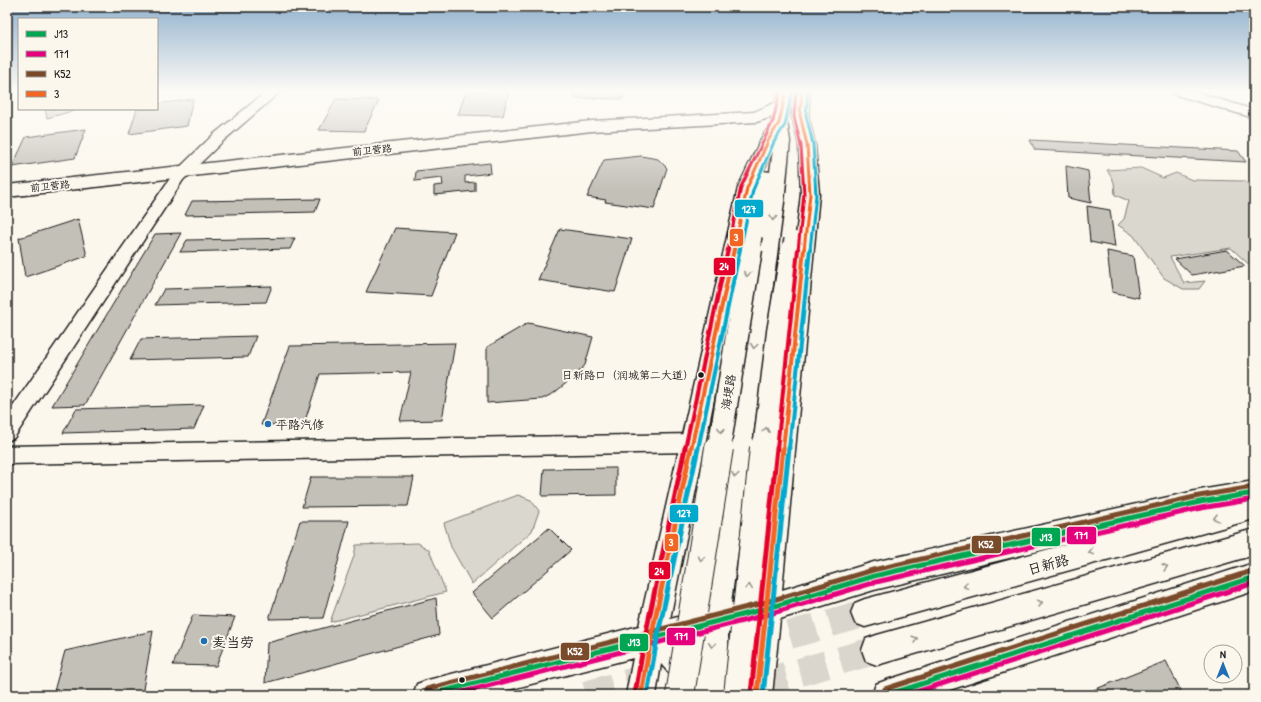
<svg xmlns="http://www.w3.org/2000/svg" width="1261" height="702" font-family="'Patrick Hand','LXGW WenKai TC',sans-serif">
<style>
.green{fill:#dad7ce;stroke:#7b7a75}
.building{fill:#c3c0b8;stroke:#1c1c1c}
.lines{fill:none;stroke-linecap:round;stroke-linejoin:round}
.secondary-tunnel{stroke:#dad6cd;stroke-width:28;stroke-dasharray:28 14;stroke-linecap:butt}
.minor-casing{stroke:#1c1c1c;stroke-width:3}
.tertiary-casing{stroke:#1c1c1c;stroke-width:3}
.secondary-casing{stroke:#1c1c1c;stroke-width:3}
.minor{fill:#fbf7ec;fill-rule:evenodd}
.tertiary{fill:#fbf7ec;fill-rule:evenodd}
.secondary{fill:#fbf7ec;fill-rule:evenodd}
.secondary-bridge-far2-casing{stroke:#1c1c1c;stroke-width:20;stroke-linecap:butt}
.secondary-bridge-far1-casing{stroke:#1c1c1c;stroke-width:25;stroke-linecap:butt}
.secondary-bridge-casing{stroke:#1c1c1c;stroke-width:30;stroke-linecap:butt}
.secondary-bridge-far2{stroke:#fbf7ec;stroke-width:17}
.secondary-bridge-far1{stroke:#fbf7ec;stroke-width:22}
.secondary-bridge{stroke:#fbf7ec;stroke-width:28}
.bus-1-casing{stroke:#fbf7ec;stroke-width:8}
.bus-2-casing{stroke:#fbf7ec;stroke-width:8}
.bus-3-casing{stroke:#fbf7ec;stroke-width:8}
.bus-4-far2-casing{stroke:#fbf7ec;stroke-width:5.5}
.bus-4-far1-casing{stroke:#fbf7ec;stroke-width:7}
.bus-4-casing{stroke:#fbf7ec;stroke-width:8}
.bus-5-far2-casing{stroke:#fbf7ec;stroke-width:5.5}
.bus-5-far1-casing{stroke:#fbf7ec;stroke-width:7}
.bus-5-casing{stroke:#fbf7ec;stroke-width:8}
.bus-6-far2-casing{stroke:#fbf7ec;stroke-width:5.5}
.bus-6-far1-casing{stroke:#fbf7ec;stroke-width:7}
.bus-6-casing{stroke:#fbf7ec;stroke-width:8}
.bus-1{stroke:#00a651;stroke-width:5}
.bus-2{stroke:#e5007d;stroke-width:5}
.bus-3{stroke:#7a4b2a;stroke-width:5}
.bus-4-far2{stroke:#f26522;stroke-width:3}
.bus-4-far1{stroke:#f26522;stroke-width:4}
.bus-4{stroke:#f26522;stroke-width:5}
.bus-5-far2{stroke:#00a9ce;stroke-width:3}
.bus-5-far1{stroke:#00a9ce;stroke-width:4}
.bus-5{stroke:#00a9ce;stroke-width:5}
.bus-6-far2{stroke:#e4002b;stroke-width:3}
.bus-6-far1{stroke:#e4002b;stroke-width:4}
.bus-6{stroke:#e4002b;stroke-width:5}
.oneway{stroke:#97948e}
.bus-dot{fill:#1c1c1c;stroke:#fbf7ec;stroke-width:1.5}
.poi-dot{fill:#1f6fb2;stroke:#fbf7ec;stroke-width:1.5}
.labels{text-anchor:middle;dominant-baseline:central;stroke-width:4;stroke-linejoin:round;paint-order:stroke}
.far-street-label{font-size:10px;fill:#1c1c1c;stroke:#fbf7ec}
.bus-label{font-size:11px;fill:#1c1c1c;stroke:#fbf7ec;text-anchor:end}
.street-label{font-size:12px;fill:#1c1c1c;stroke:#fbf7ec}
.poi-label{font-size:12px;fill:#1c1c1c;stroke:#fbf7ec;text-anchor:start}
.near-street-label{font-size:14px;fill:#1c1c1c;stroke:#fbf7ec}
.near-poi-label{font-size:14px;fill:#1c1c1c;stroke:#fbf7ec;text-anchor:start}
.line-badge{stroke:#fbf7ec;stroke-width:1.5}
.badge-label{font-size:11px;text-anchor:middle;font-weight:bold;fill:#fff}
</style>
<rect width="100%" height="100%" fill="#fbf7ec"/>
<filter id="ink" filterUnits="userSpaceOnUse"><feTurbulence type="fractalNoise" baseFrequency=".025" numOctaves="2"/><feDisplacementMap in="SourceGraphic" scale="8" xChannelSelector="R" yChannelSelector="G"/><feConvolveMatrix kernelMatrix="1 2 1 2 8 2 1 2 1" color-interpolation-filters="sRGB"/></filter>
<g filter="url(#ink)">
<g class="green">
<polygon points="1141,168 1163,178 1176,173 1192,180 1244,181 1254,188 1254,269 1231,248 1170,257 1184,283 1205,281 1199,289 1183,289 1164,278 1133,235 1118,225 1124,219 1129,201 1115,195 1114,182 1107,170"/>
<polygon points="518,495 531,500 539,511 532,531 472,584 451,547 444,523"/>
<polygon points="418,543 429,550 446,592 330,622 354,556 356,545"/>
</g>
<g class="building">
<polygon points="466,91 509,91 503,116 458,115"/>
<polygon points="575,91 623,91 623,99 574,98"/>
<polygon points="193,99 187,126 129,134 137,109 157,109 157,104"/>
<polygon points="336,99 379,100 364,131 319,130"/>
<polygon points="45,109 80,109 47,118"/>
<polygon points="86,129 75,158 12,167 26,137"/>
<polygon points="1030,140 1238,151 1246,162 1035,150"/>
<polygon points="641,156 658,159 667,168 654,209 605,202 606,200 587,197 604,160"/>
<polygon points="490,163 491,173 465,176 465,183 475,182 475,191 434,195 434,186 443,185 442,178 415,181 416,171"/>
<polygon points="1066,166 1088,171 1091,203 1068,198"/>
<polygon points="320,199 315,212 185,215 192,201"/>
<polygon points="1087,206 1110,210 1115,247 1090,242"/>
<polygon points="78,219 87,256 25,277 19,238"/>
<polygon points="395,228 455,232 431,296 366,292"/>
<polygon points="560,229 632,239 615,292 538,280"/>
<polygon points="181,233 85,405 52,406 155,234"/>
<polygon points="295,238 290,249 180,252 187,240"/>
<polygon points="1227,250 1245,266 1192,275 1175,259"/>
<polygon points="1107,251 1133,256 1139,298 1112,292"/>
<polygon points="272,286 266,302 155,305 164,289"/>
<polygon points="528,323 593,337 585,365 575,376 554,393 542,399 487,403 487,347"/>
<polygon points="256,336 248,357 130,360 141,339"/>
<polygon points="455,343 442,420 400,421 411,372 320,374 304,424 261,425 290,346"/>
<polygon points="204,405 194,429 63,433 76,409"/>
<polygon points="616,468 616,495 542,496 544,469"/>
<polygon points="311,477 414,477 408,506 302,507"/>
<polygon points="300,521 349,521 323,618 269,619"/>
<polygon points="549,528 571,550 493,618 472,593"/>
<polygon points="436,598 439,635 265,683 267,643"/>
<polygon points="193,615 235,617 216,666 173,665"/>
<polygon points="153,631 142,695 53,695 65,651"/>
<polygon points="1166,661 1183,695 1081,695"/>
</g>
<g class="lines">
<g class="secondary-tunnel">
<polyline points="749,647 865,613"/>
<polyline points="586,695 697,663"/>
<polyline points="719,695 877,650"/>
</g>
<defs>
<g id="minor">
<polygon points="267,91 281,91 223,141 183,180 14,438 7,441 7,415 173,174 213,135"/>
<polygon points="1172,91 1193,91 1254,110 1254,118 1173,94"/>
<polygon points="693,434 700,437 704,443 700,449 693,452 7,464 7,446"/>
</g>
<path id="tertiary" d="M783,99L789,101L791,104C784,114 767,119 756,122L592,131L7,197V185L592,121L754,112Z"/>
<g id="secondary">
<path d="M778,91H794L787,122L790,141L784,202L731,603L753,598L801,194L799,145L792,115L794,91H810L808,115L815,145L819,194L782,590L874,562L1200,490L1254,481V519L865,627L855,623L851,613L855,603L865,599L1068,544L874,590L780,619L772,695H742L750,627L728,633L729,668L737,695H683L675,680L661,664L656,695H626L633,658L488,695H413L417,684L428,680L639,626L738,188L761,139L770,125ZM773,150L770,172L763,171ZM746,239L753,242L760,240L701,611L670,619ZM698,641V662L684,644Z"/>
<polygon points="1254,529 1254,555 877,665 866,661 862,650 866,639 877,635"/>
<polygon points="1254,563 1254,591 934,695 872,695 876,684 887,680"/>
</g>
</defs>
<use href="#minor" class="minor-casing"/>
<use href="#tertiary" class="tertiary-casing"/>
<use href="#secondary" class="secondary-casing"/>
<use href="#minor" class="minor"/>
<use href="#tertiary" class="tertiary"/>
<use href="#secondary" class="secondary"/>
<defs>
<g id="secondary-bridge-far2">
<polyline points="751,250 753,236"/>
<polyline points="791,250 793,240"/>
</g>
<g id="secondary-bridge-far1">
<polyline points="719,449 751,249"/>
<polyline points="764,449 778,332 792,249"/>
</g>
<g id="secondary-bridge">
<polyline points="680,695 719,448"/>
<polyline points="738,695 764,448"/>
</g>
</defs>
<use href="#secondary-bridge-far2" class="secondary-bridge-far2-casing"/>
<use href="#secondary-bridge-far1" class="secondary-bridge-far1-casing"/>
<use href="#secondary-bridge" class="secondary-bridge-casing"/>
<use href="#secondary-bridge-far2" class="secondary-bridge-far2"/>
<use href="#secondary-bridge-far1" class="secondary-bridge-far1"/>
<use href="#secondary-bridge" class="secondary-bridge"/>
<defs>
<g id="bus-1">
<polyline points="428,695 765,609 874,576 1200,502 1254,493"/>
<polyline points="887,695 1254,577"/>
</g>
<g id="bus-2">
<polyline points="452,695 766,615 876,582 1201,508 1254,499"/>
<polyline points="907,695 1254,583"/>
</g>
<g id="bus-3">
<polyline points="427,689 763,603 873,570 1199,496 1253,487"/>
<polyline points="885,689 1252,571"/>
</g>
<g id="bus-4-far2">
<polyline points="802,91 800,115 807,145 810,194 804,250"/>
<polyline points="734,250 747,188 769,139 779,123 786,91"/>
</g>
<g id="bus-4-far1">
<polyline points="691,449 734,249"/>
<polyline points="783,449 804,249"/>
</g>
<g id="bus-4">
<polyline points="641,695 651,638 691,448"/>
<polyline points="757,695 783,448"/>
</g>
<g id="bus-5-far2">
<polyline points="808,91 806,115 813,144 816,195 810,250"/>
<polyline points="740,250 753,190 774,142 785,125 792,92"/>
</g>
<g id="bus-5-far1">
<polyline points="698,449 740,249"/>
<polyline points="789,449 810,249"/>
</g>
<g id="bus-5">
<polyline points="647,695 657,639 698,448"/>
<polyline points="763,695 789,448"/>
</g>
<g id="bus-6-far2">
<polyline points="796,91 794,116 801,146 804,194 798,250"/>
<polyline points="728,250 741,187 773,121 780,91"/>
</g>
<g id="bus-6-far1">
<polyline points="685,449 728,249"/>
<polyline points="777,449 798,249"/>
</g>
<g id="bus-6">
<polyline points="635,694 645,637 685,448"/>
<polyline points="751,694 777,448"/>
</g>
</defs>
<use href="#bus-1" class="bus-1-casing"/>
<use href="#bus-2" class="bus-2-casing"/>
<use href="#bus-3" class="bus-3-casing"/>
<use href="#bus-4-far2" class="bus-4-far2-casing"/>
<use href="#bus-4-far1" class="bus-4-far1-casing"/>
<use href="#bus-4" class="bus-4-casing"/>
<use href="#bus-5-far2" class="bus-5-far2-casing"/>
<use href="#bus-5-far1" class="bus-5-far1-casing"/>
<use href="#bus-5" class="bus-5-casing"/>
<use href="#bus-6-far2" class="bus-6-far2-casing"/>
<use href="#bus-6-far1" class="bus-6-far1-casing"/>
<use href="#bus-6" class="bus-6-casing"/>
<use href="#bus-1" class="bus-1"/>
<use href="#bus-2" class="bus-2"/>
<use href="#bus-3" class="bus-3"/>
<use href="#bus-4-far2" class="bus-4-far2"/>
<use href="#bus-4-far1" class="bus-4-far1"/>
<use href="#bus-4" class="bus-4"/>
<use href="#bus-5-far2" class="bus-5-far2"/>
<use href="#bus-5-far1" class="bus-5-far1"/>
<use href="#bus-5" class="bus-5"/>
<use href="#bus-6-far2" class="bus-6-far2"/>
<use href="#bus-6-far1" class="bus-6-far1"/>
<use href="#bus-6" class="bus-6"/>
</g>
<defs><path id="oneway-chevron" d="M-2-3.5L2.5 0L-2 3.5" fill="none" stroke-width="1.6" stroke-linecap="round" stroke-linejoin="round"/></defs>
<g class="oneway">
<use href="#oneway-chevron" transform="translate(773 218) rotate(98)"/>
<use href="#oneway-chevron" transform="translate(747 274) rotate(99)"/>
<use href="#oneway-chevron" transform="translate(754 346) rotate(98)"/>
<use href="#oneway-chevron" transform="translate(721 430) rotate(99)"/>
<use href="#oneway-chevron" transform="translate(766 430) rotate(-83)"/>
<use href="#oneway-chevron" transform="translate(735 475) rotate(98)"/>
<use href="#oneway-chevron" transform="translate(1216 518) rotate(165)"/>
<use href="#oneway-chevron" transform="translate(1091 552) rotate(165)"/>
<use href="#oneway-chevron" transform="translate(701 558) rotate(99)"/>
<use href="#oneway-chevron" transform="translate(1165 567) rotate(-16)"/>
<use href="#oneway-chevron" transform="translate(966 586) rotate(165)"/>
<use href="#oneway-chevron" transform="translate(749 587) rotate(-84)"/>
<use href="#oneway-chevron" transform="translate(1040 603) rotate(-16)"/>
<use href="#oneway-chevron" transform="translate(915 639) rotate(-16)"/>
<use href="#oneway-chevron" transform="translate(712 645) rotate(94)"/>
</g>
</g>
<linearGradient id="sky" x2="0" y2="1"><stop stop-color="#91b1cd"/><stop offset="0.48" stop-color="#fdfbf6"/><stop offset="1" stop-color="#fdfbf6" stop-opacity="0"/></linearGradient>
<rect width="1261" height="190" fill="url(#sky)"/>
<g class="bus-dot">
<circle cx="701" cy="375" r="3.5"/>
<circle cx="462" cy="680" r="3.5"/>
</g>
<g class="poi-dot">
<circle cx="268" cy="424" r="4"/>
<circle cx="204" cy="641" r="4"/>
</g>
<g class="labels">
<g class="far-street-label">
<text transform="translate(372 150) rotate(-6)">前卫营路</text>
<text transform="translate(50 186) rotate(-6)">前卫营路</text>
</g>
<g class="bus-label">
<text x="694" y="375">日新路口（润城第二大道）</text>
</g>
<g class="street-label">
<text transform="translate(728 392) rotate(-81)">海埂路</text>
</g>
<g class="poi-label">
<text x="276" y="424">平路汽修</text>
</g>
<g class="near-street-label">
<text transform="translate(1048 564) rotate(-15)">日新路</text>
</g>
<g class="near-poi-label">
<text x="212" y="641">麦当劳</text>
</g>
</g>
<g class="line-badge">
<rect x="734" y="199" width="30" height="19" rx="4" fill="#00a9ce"/>
<rect x="729" y="228" width="15" height="19" rx="4" fill="#f26522"/>
<rect x="713" y="257" width="23" height="19" rx="4" fill="#e4002b"/>
<rect x="669" y="504" width="30" height="19" rx="4" fill="#00a9ce"/>
<rect x="1066" y="526" width="31" height="19" rx="4" fill="#e5007d"/>
<rect x="1031" y="527" width="30" height="20" rx="4" fill="#00a651"/>
<rect x="664" y="533" width="15" height="19" rx="4" fill="#f26522"/>
<rect x="971" y="535" width="31" height="19" rx="4" fill="#7a4b2a"/>
<rect x="648" y="561" width="23" height="19" rx="4" fill="#e4002b"/>
<rect x="666" y="627" width="30" height="19" rx="4" fill="#e5007d"/>
<rect x="619" y="633" width="30" height="19" rx="4" fill="#00a651"/>
<rect x="560" y="642" width="30" height="19" rx="4" fill="#7a4b2a"/>
</g>
<g class="badge-label">
<text x="749" y="213">127</text>
<text x="736" y="241">3</text>
<text x="724" y="270">24</text>
<text x="684" y="517">127</text>
<text x="1081" y="539">171</text>
<text x="1046" y="541">J13</text>
<text x="671" y="546">3</text>
<text x="986" y="548">K52</text>
<text x="659" y="575">24</text>
<text x="681" y="640">171</text>
<text x="634" y="646">J13</text>
<text x="575" y="655">K52</text>
</g>
<rect width="1261" height="702" fill="none" stroke="#fbf7ec" stroke-width="24"/>
<rect x="12" y="12" width="1237" height="678" fill="none" stroke="#1c1c1c" stroke-width="1.5" filter="url(#ink)"/>
<rect x="18" y="18" width="140" height="92" fill="#fbf7ec" stroke="#a29f99"/>
<rect x="26" y="31" width="20" height="6" fill="#00a651" stroke="#a29f99"/>
<text x="54" y="38" font-size="12" fill="#1c1c1c">J13</text>
<rect x="26" y="51" width="20" height="6" fill="#e5007d" stroke="#a29f99"/>
<text x="54" y="58" font-size="12" fill="#1c1c1c">171</text>
<rect x="26" y="71" width="20" height="6" fill="#7a4b2a" stroke="#a29f99"/>
<text x="54" y="78" font-size="12" fill="#1c1c1c">K52</text>
<rect x="26" y="91" width="20" height="6" fill="#f26522" stroke="#a29f99"/>
<text x="54" y="98" font-size="12" fill="#1c1c1c">3</text>
<g transform="translate(1223 664)"><circle r="19" fill="#fbf7ec" stroke="#a29f99"/>
<path d="M0-3L7 15L0 10L-7 15Z" fill="#1f6fb2"/>
<text y="-6" font-size="11" font-weight="bold" text-anchor="middle" fill="#1c1c1c">N</text>
</g>
</svg>
